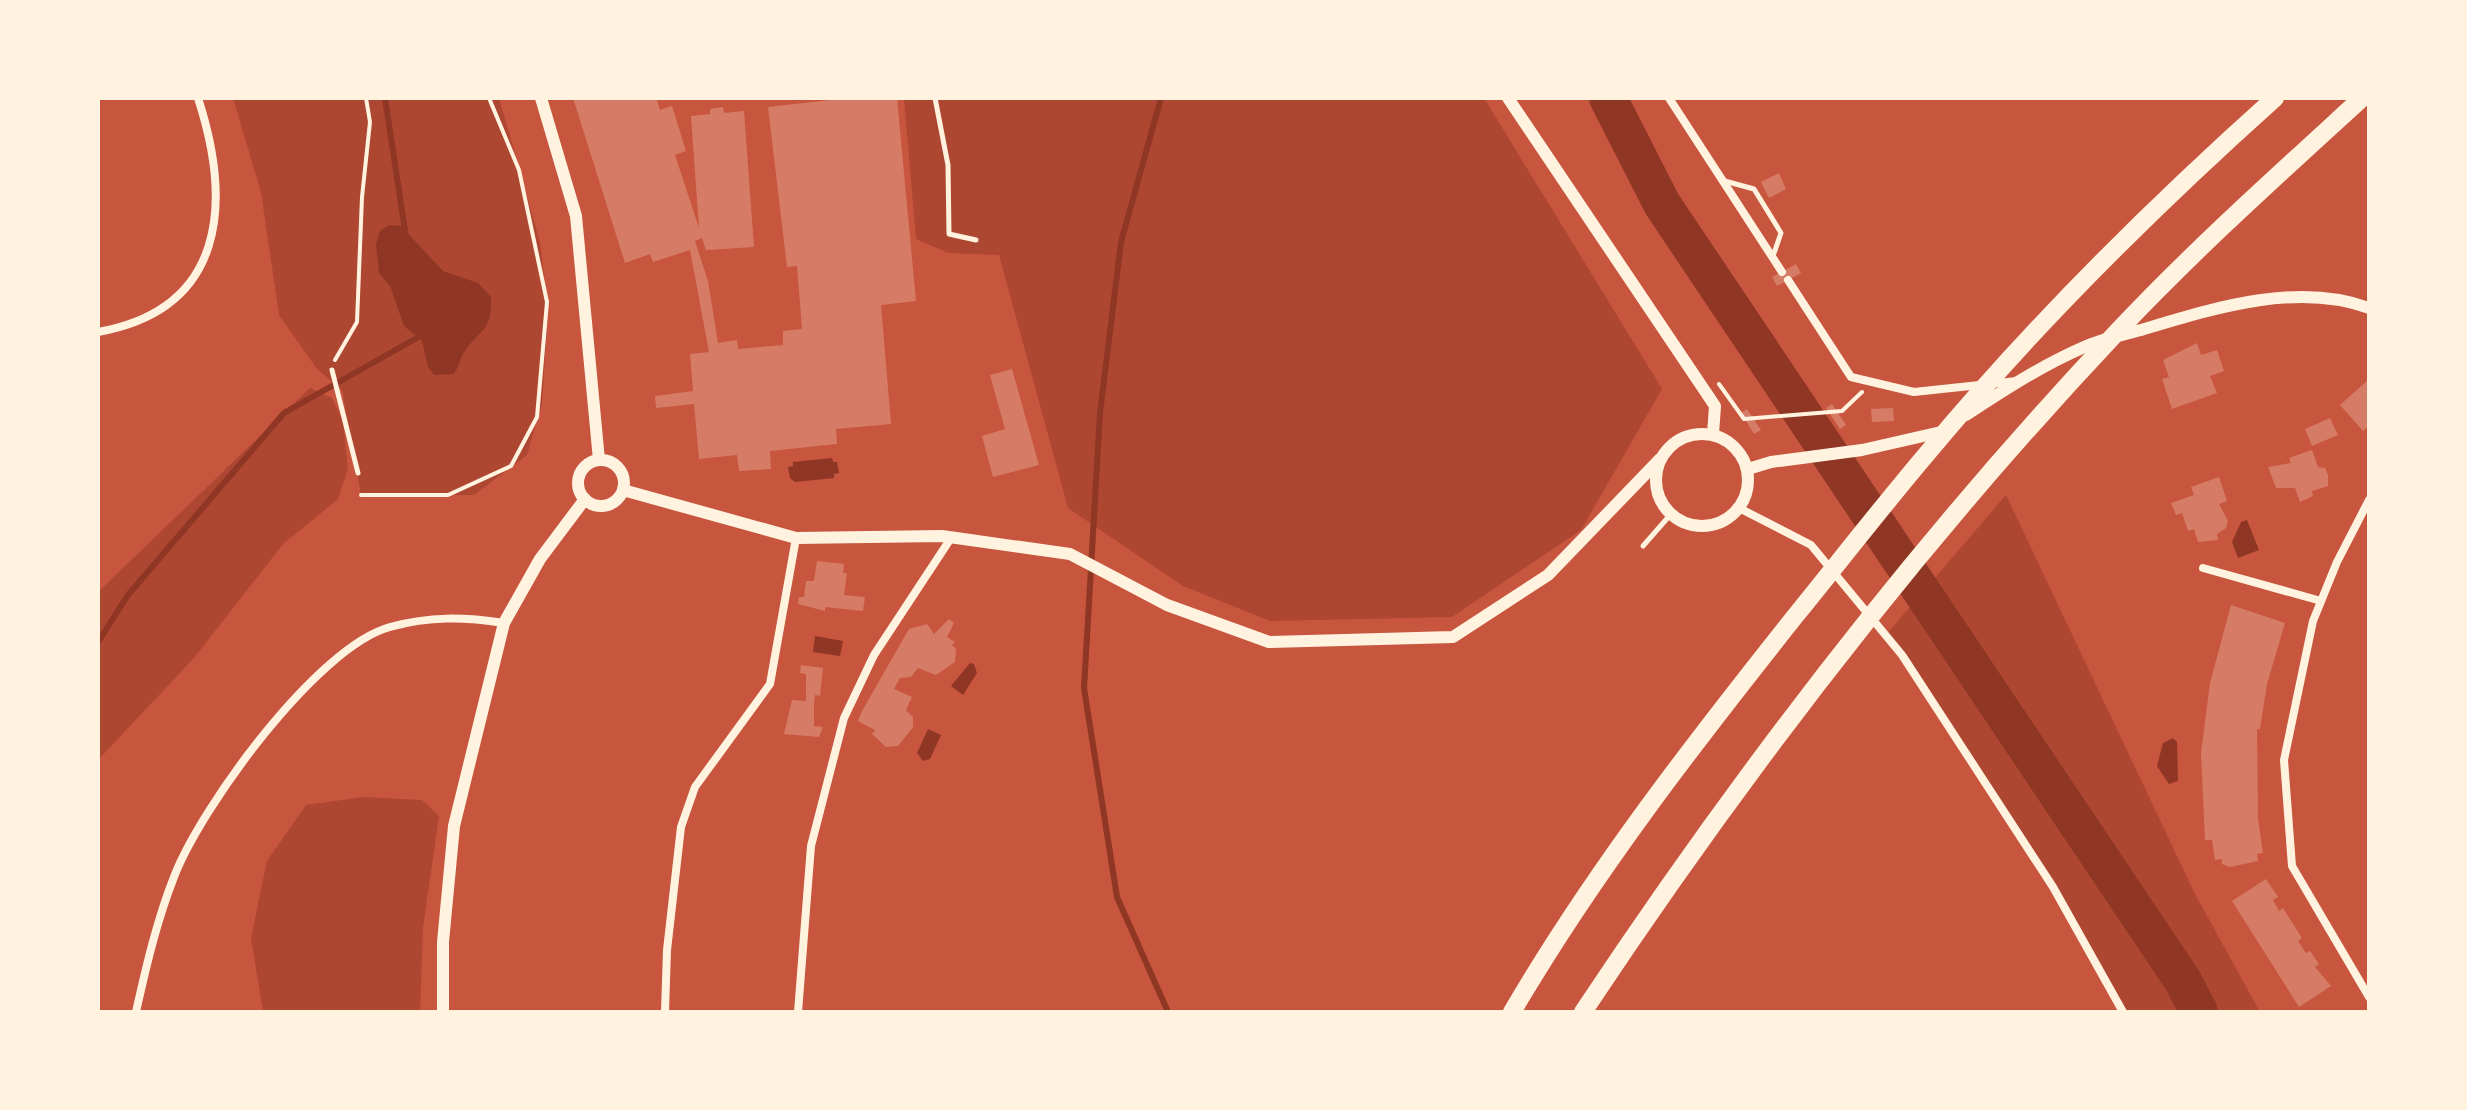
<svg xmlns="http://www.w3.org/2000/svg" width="2467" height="1110" font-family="Helvetica,sans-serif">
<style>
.green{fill:#ae4732}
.water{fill:#8f3625}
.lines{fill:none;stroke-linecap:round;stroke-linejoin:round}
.stream{stroke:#8f3625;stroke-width:6}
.river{stroke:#8f3625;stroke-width:38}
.building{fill:#d67c66}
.path{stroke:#fff3e0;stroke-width:4}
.service{stroke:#fff3e0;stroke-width:5}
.minor{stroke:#fff3e0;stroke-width:8}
.tertiary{stroke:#fff3e0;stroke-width:12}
.motorway{stroke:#fff3e0;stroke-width:18}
</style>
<rect width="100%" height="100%" fill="#c8553d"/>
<g class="green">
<polygon points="233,98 499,98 540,242 548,310 542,403 527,455 474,495 361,495 342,390 317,369 279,315 261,192"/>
<polygon points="904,98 1484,98 1662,389 1581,530 1452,617 1270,621 1183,586 1068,508 999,255 948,253 916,239"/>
<polygon points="310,388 332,398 343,420 348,469 338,499 283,544 194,658 98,760 98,592"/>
<polygon points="2006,495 2195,894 2260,1012 2123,1012 2053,887 1886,635"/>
<polygon points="363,797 422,800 439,816 423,927 420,1012 263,1012 251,938 267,861 306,805"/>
</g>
<g class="water">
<path d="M389,225L401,226L443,271L478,283L491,297C492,331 482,327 465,351C460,358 459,366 454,374L434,375L428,367L422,341L404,326L390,286L379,273L376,244L380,231Z"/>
<polygon points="832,458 833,462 837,462 839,473 834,474 834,478 795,482 790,478 788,467 793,466 793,462"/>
<polygon points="2247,520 2259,550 2238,558 2232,542 2241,522"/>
<polygon points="815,636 843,641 840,656 813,652"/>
<polygon points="970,663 974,664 977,673 963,695 951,686"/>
<polygon points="928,729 941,735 930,759 923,761 917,753"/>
<polygon points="2173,738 2177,742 2178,781 2169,784 2157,766 2163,743"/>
</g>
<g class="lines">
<g class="stream">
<polyline points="385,98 406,237"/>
<polyline points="1161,98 1121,242 1100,413 1084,688 1117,897 1168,1012"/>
<polyline points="98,642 128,595 284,413 422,335"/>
</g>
<polyline class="river" points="1608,98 1662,204 2183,981 2199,1012"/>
</g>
<g class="building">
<polygon points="573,98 656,98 660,110 672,106 686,151 675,155 699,228 691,116 710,114 710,109 723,107 724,113 744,111 754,247 706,250 702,238 695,241 708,281 718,343 737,340 738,349 783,345 783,331 802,329 797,266 787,267 768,107 848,98 897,98 916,301 881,305 891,424 836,429 837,444 770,451 771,469 739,471 737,455 699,459 694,404 656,408 655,396 693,391 690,354 709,352 690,250 653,262 650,254 625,263"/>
<polygon points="1779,173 1786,189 1769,198 1761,182"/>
<polygon points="1796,264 1801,273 1777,286 1772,277"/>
<polygon points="2197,343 2201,355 2217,350 2224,371 2210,376 2217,393 2172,409 2162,379 2169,377 2163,360"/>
<polygon points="1012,369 1039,465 993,477 982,436 1005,429 990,375"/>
<polygon points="2369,379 2369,426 2363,431 2340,405"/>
<polygon points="1832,404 1846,425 1840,429 1826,408"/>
<polygon points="1893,408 1894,421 1872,422 1871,409"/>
<polygon points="1747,409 1761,430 1754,434 1741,413"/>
<polygon points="2330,418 2338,435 2312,446 2305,429"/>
<polygon points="2312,450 2318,467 2325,468 2328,475 2328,486 2312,491 2313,496 2300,502 2295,488 2276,488 2268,467 2291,463 2289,458"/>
<polygon points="2219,477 2227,501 2219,504 2228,521 2226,528 2217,534 2218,540 2198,542 2194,529 2188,531 2182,513 2176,515 2171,503 2194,495 2191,487"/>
<polygon points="817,561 844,564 843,573 847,573 844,595 865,597 863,611 825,607 825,611 798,604 799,597 804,597 806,581 814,581"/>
<polygon points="2231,605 2285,623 2267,684 2260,729 2257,729 2258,819 2263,853 2257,854 2258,861 2230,867 2222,864 2222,859 2215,860 2212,840 2205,840 2201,753 2210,683"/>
<polygon points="949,619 954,623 947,637 955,642 952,645 956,649 955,662 936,675 918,668 911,677 900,678 894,689 912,697 906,710 913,717 913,727 898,746 886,747 872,734 875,730 858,721 862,711 909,629 927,624 934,634"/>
<polygon points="801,665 823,668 820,696 815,695 814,703 814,726 823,727 819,737 784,734 792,700 806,701 806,674 800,673"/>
<polygon points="2266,879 2278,897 2273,900 2279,911 2283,908 2302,938 2298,941 2306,953 2310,951 2319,964 2315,967 2331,986 2299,1007 2232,901"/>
</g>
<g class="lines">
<g class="path">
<polyline points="335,360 357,322 362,197 370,122 366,98"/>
<polyline points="1719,384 1744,419 1842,411 1862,392"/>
<polyline points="361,495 448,495 511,466 537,417 547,302 519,170 489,98"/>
</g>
<g class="service">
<polyline points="935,98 948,165 949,234 976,240"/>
<polyline points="1721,180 1754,189 1781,233 1773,256"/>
<polyline points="332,370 358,473"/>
<polyline points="1643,546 1671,514"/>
</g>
<g class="minor">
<polyline points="1669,98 1782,272"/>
<polyline points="1788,280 1851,377 1914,392 2017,381"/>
<path d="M98,332C226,309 232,203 198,98"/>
<polyline points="2369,500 2337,562 2313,621 2284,760 2292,866 2369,997"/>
<polyline points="1739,508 1811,545 1902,655 2053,887 2123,1012"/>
<polyline points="2203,568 2321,601"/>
<path d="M136,1012C146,967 157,920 174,877C201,807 317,647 390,627C430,616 464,617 504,623"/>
<polyline points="665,1012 667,950 681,827 695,787 770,684 796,538"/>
<polyline points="798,1012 811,846 844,718 874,655 951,538"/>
</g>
<g class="tertiary">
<polyline points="541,98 576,216 599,460"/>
<polyline points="1508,98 1715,406 1713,434"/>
<path d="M1966,415C2004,390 2041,366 2082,348C2101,339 2122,335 2141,330C2211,309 2297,281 2369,308"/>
<circle cx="1702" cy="480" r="46"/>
<circle cx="601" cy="483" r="23"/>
<polyline points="1748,469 1771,462 1862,450 1941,432"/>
<polyline points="623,490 796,538 942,536 1070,554 1167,605 1269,642 1453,637 1548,575 1660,459"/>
<polyline points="443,1012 443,942 454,826 504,623 540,559 585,499"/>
</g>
<g class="motorway">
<path d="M1512,1012C1594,872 1695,742 1796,615C1839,562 1881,508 1925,456C2031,328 2151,209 2275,98"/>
<path d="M1583,1012C1743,771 1919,542 2117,332C2194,250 2279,174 2362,98"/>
</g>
</g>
<rect width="2467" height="1110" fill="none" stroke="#fff3e0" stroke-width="200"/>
</svg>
